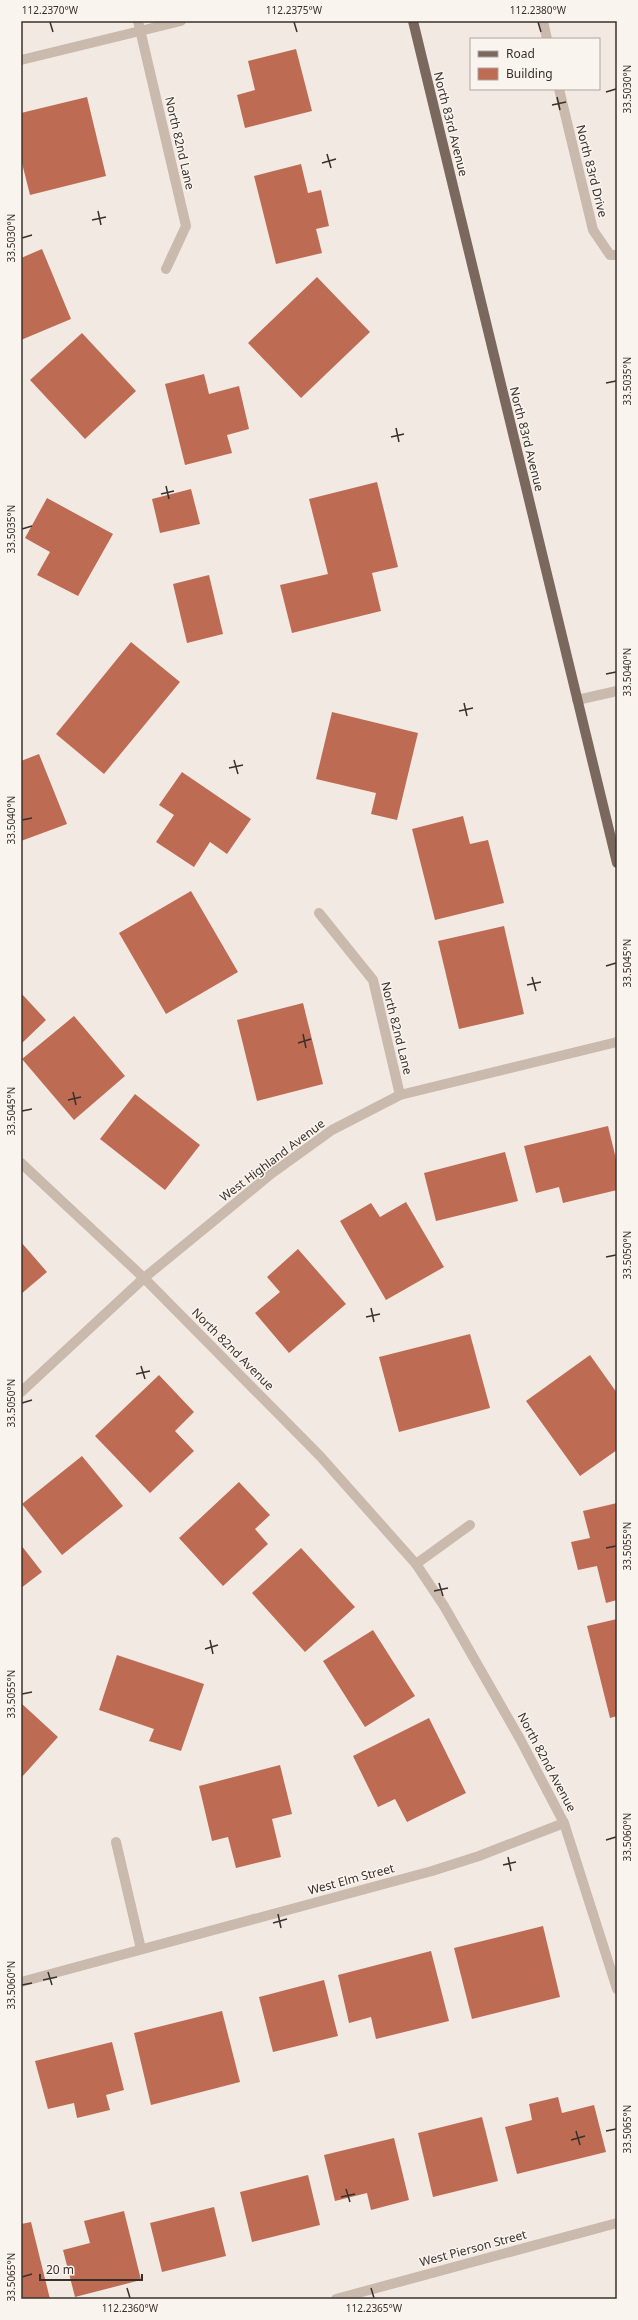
<svg xmlns="http://www.w3.org/2000/svg" width="638" height="2320" font-family="'Noto Sans',sans-serif">
<style>
.building{fill:#be6b54}
.lines{fill:none;stroke-linecap:round;stroke-linejoin:round}
.minor{stroke:#cabaae;stroke-width:10}
.major{stroke:#7a675e;stroke-width:10}
.ticks{fill:none;stroke:#39302c;stroke-width:1.5}
.labels{text-anchor:middle;dominant-baseline:central;stroke-width:3;stroke-linejoin:round;paint-order:stroke}
.street-label{font-size:12px;fill:#39302c;stroke:#faf4ee}
.neatline{fill:none;stroke:#39302c;stroke-width:1.5}
.ticks-label{font-size:10px;text-anchor:middle;fill:#39302c}
</style>
<rect width="100%" height="100%" fill="#f2eae2"/>
<g class="building">
<polygon points="296,49 312,111 245,128 237,95 255,90 248,61"/>
<polygon points="87,97 106,176 30,195 21,159 21,113"/>
<polygon points="301,164 308,193 321,190 329,226 316,229 322,253 276,264 254,176"/>
<polygon points="42,249 71,319 21,340 21,258"/>
<polygon points="317,277 370,332 301,398 248,343"/>
<polygon points="82,333 136,391 85,439 30,380"/>
<polygon points="204,374 209,394 239,386 249,429 227,435 232,453 185,465 165,384"/>
<polygon points="377,482 398,567 372,573 381,611 292,633 280,585 328,574 309,499"/>
<polygon points="191,489 200,524 160,533 152,499"/>
<polygon points="47,498 113,534 78,596 37,575 50,552 25,538"/>
<polygon points="209,575 223,634 187,643 173,584"/>
<polygon points="131,642 180,682 104,774 56,734"/>
<polygon points="332,712 418,733 397,820 371,814 376,793 316,779"/>
<polygon points="39,754 67,824 21,841 21,761"/>
<polygon points="182,772 251,819 227,854 210,842 194,867 156,842 174,815 159,805"/>
<polygon points="463,816 470,844 488,840 504,903 435,920 412,829"/>
<polygon points="191,891 238,972 166,1014 119,933"/>
<polygon points="504,926 524,1014 459,1029 438,941"/>
<polygon points="21,993 46,1020 21,1044"/>
<polygon points="303,1003 323,1084 257,1101 237,1020"/>
<polygon points="74,1016 125,1076 74,1120 22,1059"/>
<polygon points="135,1094 200,1145 165,1190 100,1139"/>
<polygon points="608,1126 617,1163 617,1190 563,1203 559,1187 536,1193 524,1146"/>
<polygon points="505,1152 518,1201 436,1221 424,1173"/>
<polygon points="406,1202 444,1267 386,1300 340,1221 371,1203 380,1217"/>
<polygon points="21,1242 47,1272 21,1294"/>
<polygon points="298,1249 346,1304 289,1353 255,1313 280,1292 267,1277"/>
<polygon points="470,1334 490,1408 399,1432 379,1357"/>
<polygon points="590,1355 617,1393 617,1450 580,1476 526,1401"/>
<polygon points="159,1375 194,1412 175,1431 194,1451 150,1493 95,1436"/>
<polygon points="82,1456 123,1506 62,1555 22,1504"/>
<polygon points="239,1482 270,1515 255,1529 268,1544 223,1586 179,1538"/>
<polygon points="617,1503 617,1600 606,1603 597,1566 578,1570 571,1542 590,1538 583,1511"/>
<polygon points="21,1545 42,1572 21,1588"/>
<polygon points="301,1548 355,1607 305,1652 252,1593"/>
<polygon points="617,1619 617,1716 610,1718 587,1626"/>
<polygon points="373,1630 415,1696 365,1727 323,1661"/>
<polygon points="117,1655 204,1684 181,1751 149,1741 154,1729 99,1710"/>
<polygon points="21,1703 58,1737 21,1778"/>
<polygon points="429,1718 466,1793 407,1822 395,1799 378,1807 353,1756"/>
<polygon points="280,1765 292,1814 272,1819 281,1857 236,1868 228,1837 212,1841 199,1786"/>
<polygon points="543,1926 560,1997 472,2019 454,1948"/>
<polygon points="431,1951 449,2021 376,2039 371,2017 349,2023 338,1975"/>
<polygon points="324,1980 338,2036 273,2052 259,1997"/>
<polygon points="222,2011 240,2082 151,2105 134,2033"/>
<polygon points="112,2042 124,2090 106,2095 110,2110 77,2118 74,2103 48,2109 35,2061"/>
<polygon points="558,2097 562,2113 594,2105 606,2152 517,2174 505,2127 532,2120 529,2104"/>
<polygon points="482,2117 498,2181 433,2197 418,2133"/>
<polygon points="394,2138 409,2200 371,2210 367,2193 335,2201 324,2155"/>
<polygon points="308,2175 320,2225 252,2242 240,2192"/>
<polygon points="214,2207 226,2256 162,2272 150,2223"/>
<polygon points="124,2211 141,2280 75,2297 63,2250 90,2243 84,2221"/>
<polygon points="31,2222 50,2299 21,2299 21,2224"/>
</g>
<g class="lines">
<g class="minor">
<polyline points="138,21 186,226 166,269"/>
<polyline points="543,21 547,39"/>
<polyline points="21,60 181,21"/>
<polyline points="559,89 593,230 610,255 617,255"/>
<polyline points="577,700 617,691"/>
<polyline points="319,913 373,980 400,1095"/>
<polyline points="21,1163 144,1278 320,1456 416,1564 444,1606 520,1739 564,1823 617,1989"/>
<polyline points="21,1392 144,1278 271,1174 332,1130 400,1095 617,1042"/>
<polyline points="416,1564 470,1525"/>
<polyline points="116,1842 141,1949"/>
<polyline points="21,1982 432,1871 479,1856 564,1823"/>
<polyline points="336,2299 617,2223"/>
</g>
<polyline class="major" points="413,21 617,863"/>
</g>
<path class="ticks" d="M50,22L53,32M294,22L297,32M538,22L541,32M606,92L616,89M557,97L560,110M552,105L566,102M327,154L331,168M322,163L336,159M98,211L101,225M92,220L106,217M22,238L32,235M606,383L616,381M396,428L399,442M391,437L404,434M166,486L169,499M161,494L174,491M22,529L32,526M606,674L616,672M464,703L467,716M459,711L473,708M234,760L238,774M229,768L243,765M22,820L32,818M606,966L616,963M532,977L536,991M527,985L541,982M303,1034L306,1048M298,1043L311,1039M73,1092L76,1105M68,1100L81,1097M22,1111L32,1109M606,1257L616,1255M371,1308L374,1322M366,1317L380,1314M141,1366L145,1379M136,1374L150,1371M22,1403L32,1400M606,1548L616,1546M439,1583L443,1596M434,1591L448,1588M210,1640L213,1654M205,1649L218,1645M22,1694L32,1692M606,1840L616,1837M508,1857L511,1871M503,1865L516,1862M278,1914L281,1928M273,1923L287,1919M48,1972L52,1985M43,1980L57,1977M22,1985L32,1983M576,2131L580,2145M606,2131L616,2129M571,2140L585,2136M346,2189L350,2202M341,2197L355,2194M22,2277L32,2274M127,2288L130,2298M371,2288L374,2298"/>
<g class="labels">
<g class="street-label">
<text transform="translate(451 124) rotate(76)">North 83rd Avenue</text>
<text transform="translate(180 143) rotate(77)">North 82nd Lane</text>
<text transform="translate(592 171) rotate(76)">North 83rd Drive</text>
<text transform="translate(527 439) rotate(76)">North 83rd Avenue</text>
<text transform="translate(397 1028) rotate(76)">North 82nd Lane</text>
<text transform="translate(272 1160) rotate(-37)">West Highland Avenue</text>
<text transform="translate(233 1349) rotate(45)">North 82nd Avenue</text>
<text transform="translate(547 1762) rotate(62)">North 82nd Avenue</text>
<text transform="translate(351 1879) rotate(-15)">West Elm Street</text>
<text transform="translate(473 2248) rotate(-15)">West Pierson Street</text>
</g>
</g>
<rect width="638" height="2320" fill="none" stroke="#faf4ee" stroke-width="44"/>
<rect x="470" y="38" width="130" height="52" fill="#faf4ee" stroke="#ada6a0"/>
<rect x="478" y="51" width="20" height="6" fill="#7a675e" stroke="#ada6a0"/>
<text x="506" y="58" font-size="12" fill="#39302c">Road</text>
<rect x="478" y="68" width="20" height="12" fill="#be6b54" stroke="#ada6a0"/>
<text x="506" y="78" font-size="12" fill="#39302c">Building</text>
<path d="M40 2274v6h102v-6" fill="none" stroke="#39302c" stroke-width="2"/>
<text x="46" y="2274" font-size="12" fill="#39302c" stroke="#faf4ee" stroke-width="3" paint-order="stroke">20 m</text>
<rect x="22" y="22" width="594" height="2276" class="neatline"/>
<g class="ticks-label">
<text x="50" y="14">112.2370°W</text>
<text x="294" y="14">112.2375°W</text>
<text x="538" y="14">112.2380°W</text>
<text transform="translate(627 89) rotate(-90)" y="4">33.5030°N</text>
<text transform="translate(11 238) rotate(-90)" y="4">33.5030°N</text>
<text transform="translate(627 381) rotate(-90)" y="4">33.5035°N</text>
<text transform="translate(11 529) rotate(-90)" y="4">33.5035°N</text>
<text transform="translate(627 672) rotate(-90)" y="4">33.5040°N</text>
<text transform="translate(11 820) rotate(-90)" y="4">33.5040°N</text>
<text transform="translate(627 963) rotate(-90)" y="4">33.5045°N</text>
<text transform="translate(11 1111) rotate(-90)" y="4">33.5045°N</text>
<text transform="translate(627 1255) rotate(-90)" y="4">33.5050°N</text>
<text transform="translate(11 1403) rotate(-90)" y="4">33.5050°N</text>
<text transform="translate(627 1546) rotate(-90)" y="4">33.5055°N</text>
<text transform="translate(11 1694) rotate(-90)" y="4">33.5055°N</text>
<text transform="translate(627 1837) rotate(-90)" y="4">33.5060°N</text>
<text transform="translate(11 1985) rotate(-90)" y="4">33.5060°N</text>
<text transform="translate(627 2129) rotate(-90)" y="4">33.5065°N</text>
<text transform="translate(11 2277) rotate(-90)" y="4">33.5065°N</text>
<text x="130" y="2312">112.2360°W</text>
<text x="374" y="2312">112.2365°W</text>
</g>
</svg>
